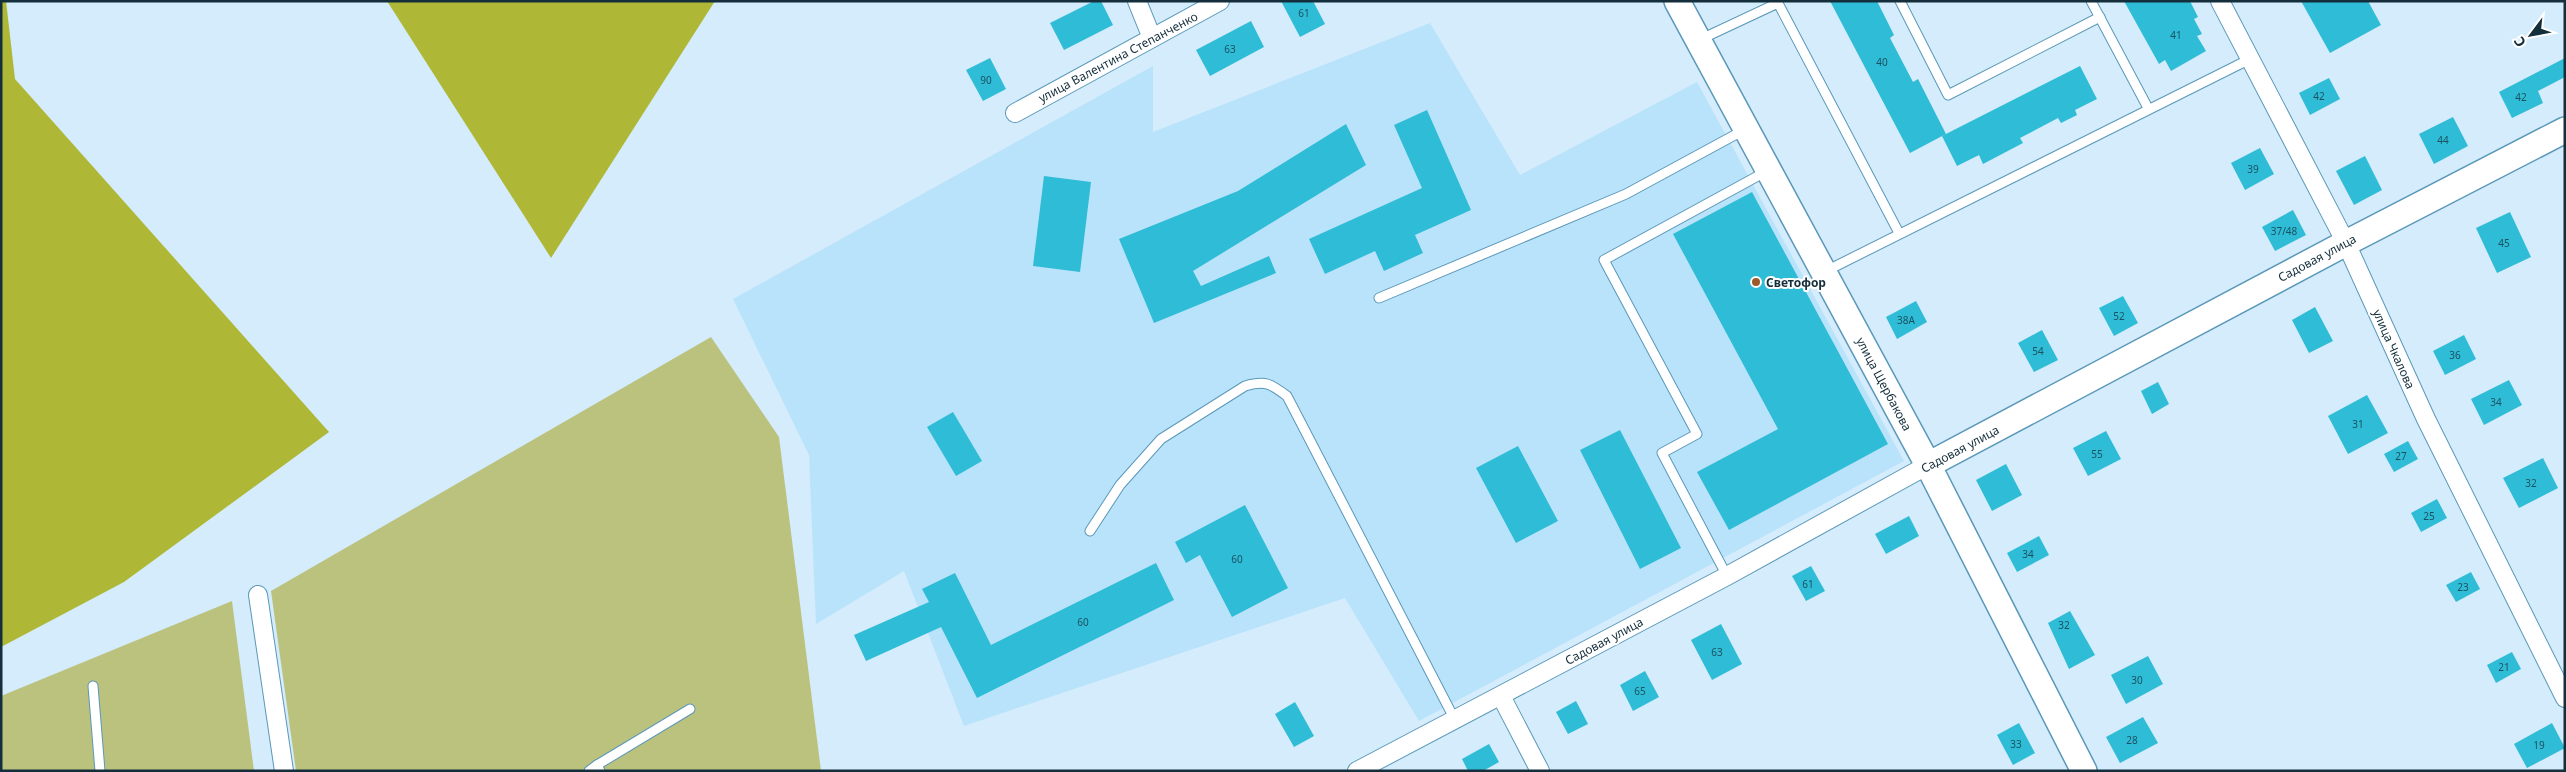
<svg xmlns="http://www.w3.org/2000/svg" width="2566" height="772" font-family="'Noto Sans',sans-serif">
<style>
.built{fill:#b9e3fb}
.green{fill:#bbc27e}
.forest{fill:#aeb836}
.building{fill:#2fbcd6}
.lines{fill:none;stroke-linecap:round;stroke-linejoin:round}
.lane-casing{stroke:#5a98b9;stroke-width:11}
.street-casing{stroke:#5a98b9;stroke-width:20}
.secondary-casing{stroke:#5a98b9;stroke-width:28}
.lane{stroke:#fff;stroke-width:9}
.street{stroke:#fff;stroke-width:18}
.secondary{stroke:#fff;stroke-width:25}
.poi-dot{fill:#9d5a2a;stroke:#fff;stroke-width:2}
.labels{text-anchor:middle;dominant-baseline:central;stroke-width:4;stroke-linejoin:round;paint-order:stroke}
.number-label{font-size:10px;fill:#1b5262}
.street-label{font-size:12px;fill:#142e3c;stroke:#fff}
.poi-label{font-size:12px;font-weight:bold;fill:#142e3c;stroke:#fff;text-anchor:start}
</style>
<rect width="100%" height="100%" fill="#d4ecfb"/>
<polygon class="built" points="1430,23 1520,175 1697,82 1904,461 1419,721 1345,598 964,726 904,571 816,624 809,455 733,299 1153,66 1153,132"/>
<g class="green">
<polygon points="711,337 779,437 821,771 296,771 271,591"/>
<polygon points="232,601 254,771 1,771 1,696"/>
</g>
<g class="forest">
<polygon points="1,1 6,1 15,79 329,432 124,582 1,647"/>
<polygon points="387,1 715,1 551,258"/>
</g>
<g class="building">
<polygon points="1094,1 1101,1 1113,25 1064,50 1050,23"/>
<polygon points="1281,1 1313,1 1325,24 1300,37"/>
<polygon points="1830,1 1877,1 1894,35 1890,38 1913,82 1918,79 1946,134 1910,153"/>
<polygon points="2124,1 2190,1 2198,17 2194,19 2202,34 2197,36 2206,51 2171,71 2165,60 2159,64"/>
<polygon points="2301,1 2368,1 2381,25 2330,53"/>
<polygon points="1251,21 1264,47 1210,76 1196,50"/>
<polygon points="990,58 1006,89 983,101 966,70"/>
<polygon points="2565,58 2565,77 2538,91 2543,103 2512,118 2499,92"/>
<polygon points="2080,66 2097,99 2075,110 2077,115 2061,123 2058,118 2020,138 2023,143 1983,164 1979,155 1957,166 1942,136"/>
<polygon points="2329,78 2340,99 2310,115 2299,93"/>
<polygon points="1427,110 1471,210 1415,235 1423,253 1384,271 1375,251 1325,274 1309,239 1422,188 1394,125"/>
<polygon points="2453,117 2468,146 2434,164 2419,134"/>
<polygon points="1346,124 1366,165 1193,271 1201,286 1269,256 1276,273 1154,323 1119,239 1238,191"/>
<polygon points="2260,148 2274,174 2245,190 2231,163"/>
<polygon points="2365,156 2382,190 2354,205 2336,171"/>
<polygon points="1044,176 1091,182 1080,272 1033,266"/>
<polygon points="1752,192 1888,444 1729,530 1697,472 1778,429 1673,234"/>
<polygon points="2293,210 2306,235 2275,251 2262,227"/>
<polygon points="2510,212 2531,257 2497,273 2476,228"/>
<polygon points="2123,296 2138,323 2114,336 2099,308"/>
<polygon points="1916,301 1927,322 1897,339 1886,317"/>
<polygon points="2315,307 2333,341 2309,353 2292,320"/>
<polygon points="2042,330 2058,360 2034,372 2018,343"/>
<polygon points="2464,335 2476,359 2445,375 2433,351"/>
<polygon points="2509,380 2522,405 2484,425 2471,399"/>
<polygon points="2158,382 2169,404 2152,414 2141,391"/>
<polygon points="2367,395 2388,433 2348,454 2328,416"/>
<polygon points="953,412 982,461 956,476 927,427"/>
<polygon points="1620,430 1681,548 1640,569 1580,450"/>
<polygon points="2106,431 2121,459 2088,476 2073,448"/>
<polygon points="2408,441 2418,459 2394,472 2384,454"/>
<polygon points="1518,446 1558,521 1516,543 1476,468"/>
<polygon points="2543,458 2558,488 2519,508 2503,478"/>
<polygon points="2006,464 2022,495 1992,511 1976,480"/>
<polygon points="2437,499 2447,518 2421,532 2411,513"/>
<polygon points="1245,505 1288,588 1232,617 1200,555 1186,563 1175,542"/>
<polygon points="1909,516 1919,536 1886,554 1875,534"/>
<polygon points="2039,536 2049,555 2017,572 2007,553"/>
<polygon points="1156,563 1174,600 977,698 941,627 866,661 854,635 929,602 922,589 955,573 991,645"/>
<polygon points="1811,566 1825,591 1806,601 1792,576"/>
<polygon points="2471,572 2480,589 2456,602 2446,585"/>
<polygon points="2070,611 2095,655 2069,669 2048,623"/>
<polygon points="1721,624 1742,664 1712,680 1691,640"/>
<polygon points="2512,652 2521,669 2496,683 2487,665"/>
<polygon points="2148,656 2163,684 2126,704 2111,675"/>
<polygon points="1645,671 1659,697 1633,711 1620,685"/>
<polygon points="1576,701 1588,724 1568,734 1556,712"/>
<polygon points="1295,702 1314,736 1294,747 1275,714"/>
<polygon points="2143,717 2158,743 2120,763 2106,737"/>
<polygon points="2019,723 2035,753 2013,765 1997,735"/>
<polygon points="2552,723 2565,748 2527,768 2514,744"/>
<polygon points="1489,744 1499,762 1483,771 1468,771 1462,759"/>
</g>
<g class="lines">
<defs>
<g id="lane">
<polyline points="1900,1 1948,95 2100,17"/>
<polyline points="2091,1 2148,108"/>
<polyline points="1699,40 1778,3 1899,233"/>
<polyline points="1826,271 2250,59"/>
<polyline points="1379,298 1626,194 1744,130"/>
<path d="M1090,531L1120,485L1161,439L1245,386C1266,380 1271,384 1287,396L1455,720"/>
<polyline points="1727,576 1662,453 1697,434 1604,260 1767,171"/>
<polyline points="93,686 100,771"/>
<polyline points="597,765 690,709"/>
<polyline points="589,771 597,765 600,771"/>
</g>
<g id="street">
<polyline points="1137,1 1152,38"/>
<polyline points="2220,1 2346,243 2426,419 2565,698"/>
<polyline points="1015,113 1220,1"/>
<polyline points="258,595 284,771"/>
<polyline points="1501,696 1540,771"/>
<polyline points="1357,771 1727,576 1928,465"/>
</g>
<g id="secondary">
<polyline points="1677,1 1928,465 2084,771"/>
<polyline points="1928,465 2346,243 2565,130"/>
</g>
</defs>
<use href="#lane" class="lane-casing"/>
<use href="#street" class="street-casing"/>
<use href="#secondary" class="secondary-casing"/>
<use href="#lane" class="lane"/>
<use href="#street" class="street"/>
<use href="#secondary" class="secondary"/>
</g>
<circle class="poi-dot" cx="1756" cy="282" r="5"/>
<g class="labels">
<g class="number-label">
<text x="1304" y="13">61</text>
<text x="2176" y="35">41</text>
<text x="1230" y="49">63</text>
<text x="1882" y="62">40</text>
<text x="986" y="80">90</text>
<text x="2319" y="96">42</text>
<text x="2521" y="97">42</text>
<text x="2443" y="140">44</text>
<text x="2253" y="169">39</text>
<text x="2284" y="231">37/48</text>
<text x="2504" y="243">45</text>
<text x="2119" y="316">52</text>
<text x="1906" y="320">38А</text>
<text x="2038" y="351">54</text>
<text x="2455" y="355">36</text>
<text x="2496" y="402">34</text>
<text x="2358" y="424">31</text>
<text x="2097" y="454">55</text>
<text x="2401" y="456">27</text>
<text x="2531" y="483">32</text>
<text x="2429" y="516">25</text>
<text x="2028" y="554">34</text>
<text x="1237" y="559">60</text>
<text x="1808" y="584">61</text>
<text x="2463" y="587">23</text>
<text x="1083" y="622">60</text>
<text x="2064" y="625">32</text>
<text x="1717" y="652">63</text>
<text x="2504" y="667">21</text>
<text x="2137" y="680">30</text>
<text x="1640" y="691">65</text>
<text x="2132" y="740">28</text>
<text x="2016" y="744">33</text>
<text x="2539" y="745">19</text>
</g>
<g class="street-label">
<text transform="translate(1118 57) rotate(-28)">улица Валентина Степанченко</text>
<text transform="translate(2317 258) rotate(-28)">Садовая улица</text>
<text transform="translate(2394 349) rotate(66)">улица Чкалова</text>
<text transform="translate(1884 384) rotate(62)">улица Щербакова</text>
<text transform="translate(1960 449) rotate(-28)">Садовая улица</text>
<text transform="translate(1604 641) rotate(-28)">Садовая улица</text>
</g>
<g class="poi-label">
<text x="1766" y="282">Светофор</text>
</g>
</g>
<rect width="2566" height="772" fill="none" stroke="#142e3c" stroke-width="5"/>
<g transform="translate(2531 35) rotate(238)" stroke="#ffffff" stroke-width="4" paint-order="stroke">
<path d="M0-4L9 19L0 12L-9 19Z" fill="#142e3c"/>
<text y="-8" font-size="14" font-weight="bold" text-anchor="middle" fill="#142e3c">С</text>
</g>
</svg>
